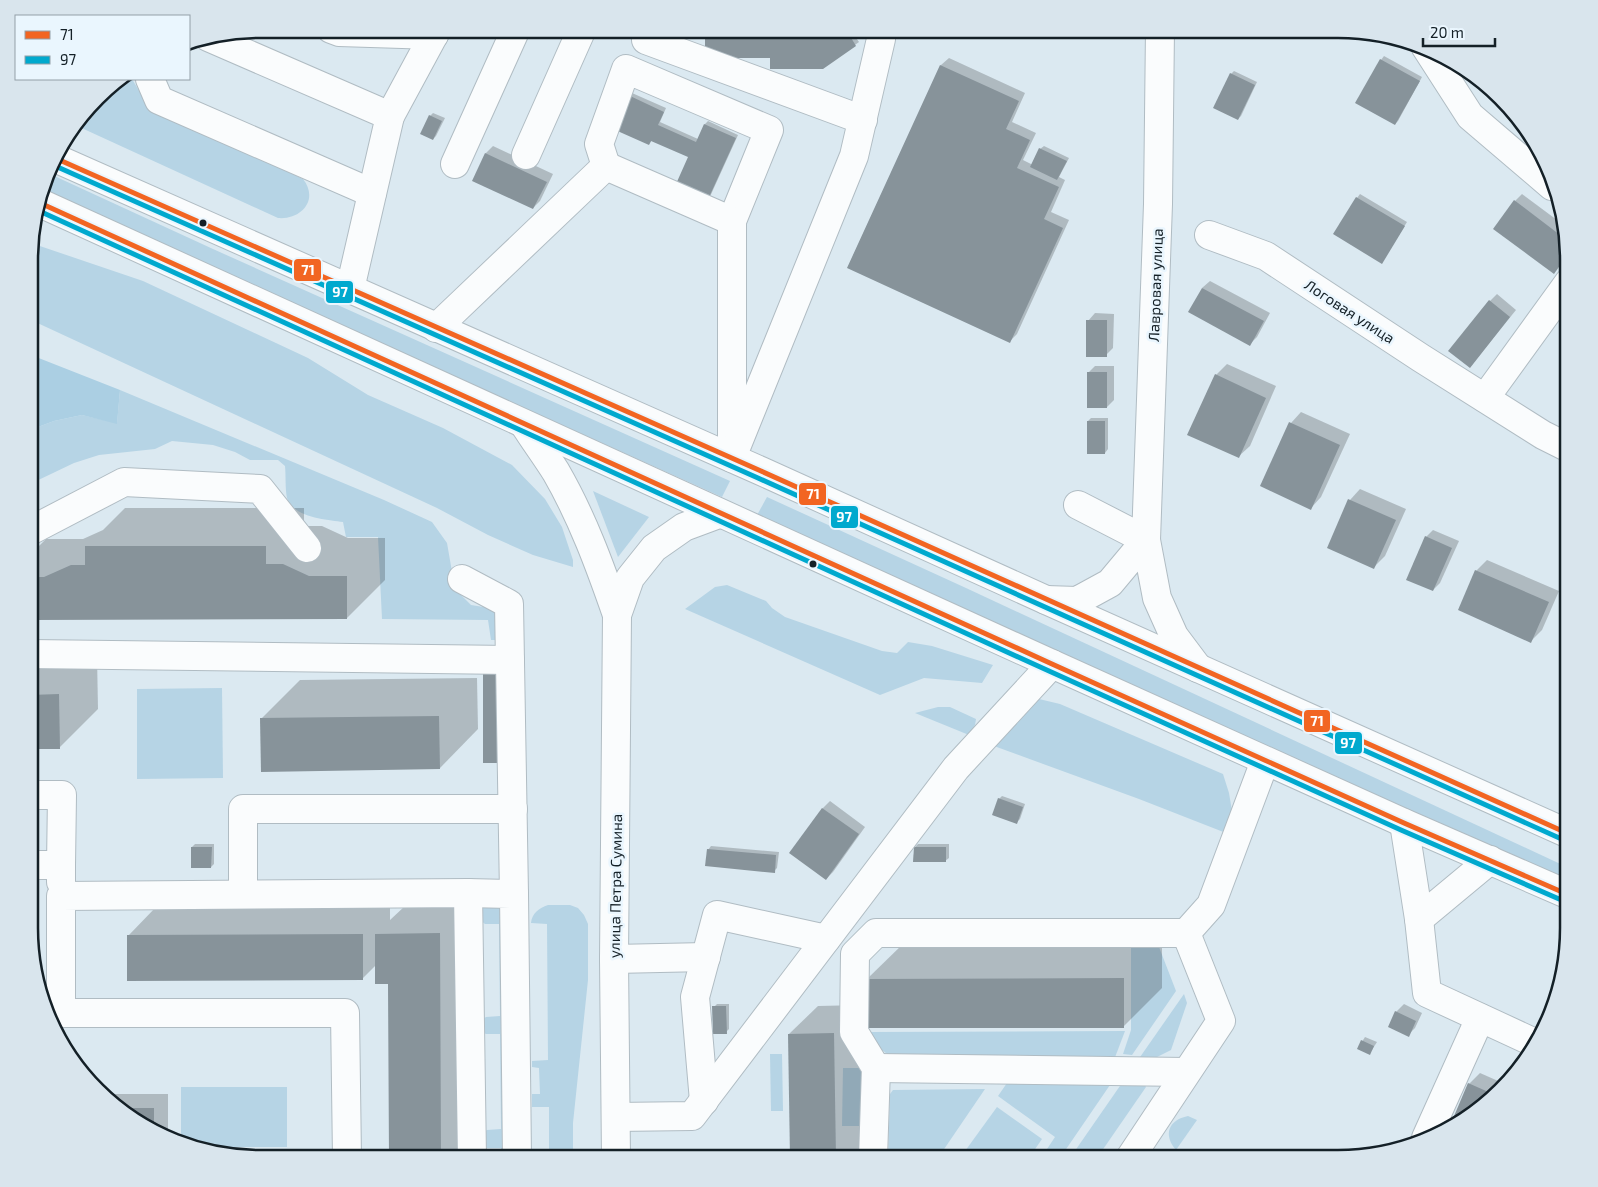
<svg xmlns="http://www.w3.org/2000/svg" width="1598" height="1187" font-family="'Exo 2',sans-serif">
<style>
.green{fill:#b6d4e5}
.forest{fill:#abcfe3}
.shadow{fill:#0003}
.building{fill:#87939a}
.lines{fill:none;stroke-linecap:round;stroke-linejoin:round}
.minor-casing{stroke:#b0bcc3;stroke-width:30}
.major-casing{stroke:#b0bcc3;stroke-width:30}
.minor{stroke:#fafcfd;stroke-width:28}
.major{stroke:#fafcfd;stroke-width:28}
.bus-1-casing{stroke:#eaf6fe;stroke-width:9}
.bus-2-casing{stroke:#eaf6fe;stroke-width:9}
.bus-1{stroke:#f26522;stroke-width:5}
.bus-2{stroke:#00a9ce;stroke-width:5}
.bus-dot{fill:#142027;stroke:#eaf6fe;stroke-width:2}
.labels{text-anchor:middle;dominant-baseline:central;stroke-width:5;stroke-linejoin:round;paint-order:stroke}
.street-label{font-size:15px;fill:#142027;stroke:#eaf6fe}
.rim{fill:none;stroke:#142027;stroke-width:2.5}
.line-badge{stroke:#eaf6fe;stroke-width:2}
.badge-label{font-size:14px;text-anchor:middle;font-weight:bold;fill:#fff}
</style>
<rect width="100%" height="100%" fill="#dbe9f1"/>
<g class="green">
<path d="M120,79H132L144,99L152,107L303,179C319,199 302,220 278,218L75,125L108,86Z"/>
<polygon points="50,174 213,249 730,481 722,497 43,192"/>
<polygon points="31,243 143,281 308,358 368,395 443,428 512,465 545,499 562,527 573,560 573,567 533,555 488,535 437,508 31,320"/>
<path d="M120,390L384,500L432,522L447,543L455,589L471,605L496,609L498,640H491L488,620L382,619L378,537H346L343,522C327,520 292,517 287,498C285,488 286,476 285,466L278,460H250L235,452L213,445L172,441L155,449L99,455L74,463L30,484V430L54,421L82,415L117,423Z"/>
<polygon points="593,491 649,517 618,557"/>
<polygon points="767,497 966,588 1569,868 1569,889 756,517"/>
<polygon points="727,585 766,601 772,608 785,617 882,651 897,653 908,642 932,646 993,665 982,683 924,678 880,695 685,609 715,587"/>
<polygon points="222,688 223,778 137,779 137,689"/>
<polygon points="1039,699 1060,704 1223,774 1229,793 1232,811 1226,833 1139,799 994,746"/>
<polygon points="938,707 950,707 976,719 975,725 969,735 915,713"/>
<polygon points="501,899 512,1158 502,1158 501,1148 487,1148 482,1144 482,1133 487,1130 501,1129 500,1034 486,1034 480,1031 480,1021 486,1017 500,1016 499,924 485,924 479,919 479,905"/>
<path d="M548,905H570L578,908L584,915L588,924V980L573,1123V1158H549V1107H532V1094H540L539,1068L532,1067V1061L548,1060L547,924L531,923C532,913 539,908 548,905Z"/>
<polygon points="1131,947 1159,947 1176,991 1132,1055 1123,1054 1131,1030"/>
<polygon points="1184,994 1187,1003 1171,1050 1153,1059 1138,1060"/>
<polygon points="1125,1031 1114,1060 895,1060 882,1050 869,1032"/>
<polygon points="770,1054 782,1054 783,1111 771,1111"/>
<polygon points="843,1068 865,1068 865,1126 842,1126"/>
<polygon points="1112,1082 1060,1158 1041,1158 1055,1137 998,1096 1007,1083"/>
<polygon points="1122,1083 1144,1084 1146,1087 1097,1158 1070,1158"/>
<polygon points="181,1087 287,1087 287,1147 198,1147 181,1143"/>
<polygon points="985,1089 938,1158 888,1158 890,1094 893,1090"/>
<polygon points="997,1107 1042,1139 1029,1158 960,1158"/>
<path d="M1188,1116L1197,1120L1176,1150C1163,1135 1168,1120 1188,1116Z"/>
</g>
<polygon class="forest" points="31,355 120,390 117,424 82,415 54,421 30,430"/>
<g class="shadow">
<polygon points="707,29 858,29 852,32 859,42 823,68 772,57 706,56"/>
<polygon points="1384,56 1422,77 1398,121 1395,124 1381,60"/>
<polygon points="949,58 1025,93 1012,122 1036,133 1023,160 1033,165 1040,149 1044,146 1069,158 1059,177 1065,180 1051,212 1069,220 1017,334 1010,341 848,267 941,65"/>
<polygon points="1234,71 1257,82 1241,116 1238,119 1231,74"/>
<polygon points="632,93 666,108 660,122 698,139 705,124 708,121 738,135 703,212 690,157 652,140 649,144 629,96"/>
<polygon points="433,113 445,118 436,136 433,139 430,116"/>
<polygon points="493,146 553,174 540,201 533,208 474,180 486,153"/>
<polygon points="1360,194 1407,222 1382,262 1357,198"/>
<polygon points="1522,194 1561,223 1568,255 1554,272 1515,201"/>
<polygon points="1210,281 1270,313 1257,337 1250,344 1202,288"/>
<polygon points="1497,294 1516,310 1470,367 1490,301"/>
<polygon points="1095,313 1114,314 1113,348 1106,355 1088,321"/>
<polygon points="1227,364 1276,386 1250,446 1239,456 1216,375"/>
<polygon points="1095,366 1114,366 1114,400 1107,407 1088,373"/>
<polygon points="1301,412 1350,434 1321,497 1311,508 1261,485 1291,423"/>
<polygon points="1091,418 1108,418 1108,449 1105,453 1088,421"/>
<polygon points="1360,489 1406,509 1385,556 1374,567 1350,500"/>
<polygon points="125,508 304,508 304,526 322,526 348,538 385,538 385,580 347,618 30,619 30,555 46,539 83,539 103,530"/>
<polygon points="1433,530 1459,541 1440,583 1433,590 1426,537"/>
<polygon points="1487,560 1559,591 1542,630 1531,641 1476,571"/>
<polygon points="97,656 98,709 59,748 30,748 30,657"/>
<polygon points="477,678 478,729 440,768 261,719 300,680"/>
<polygon points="1002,796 1025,804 1020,819 1017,822 999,799"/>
<polygon points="830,801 865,827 833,872 826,879 791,853 823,808"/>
<polygon points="195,844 214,844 214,864 211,867 192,847"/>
<polygon points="918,844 949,844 949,858 945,861 915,847"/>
<polygon points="711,846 779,852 777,868 774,871 708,850"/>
<polygon points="390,906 390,920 405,906 468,906 469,1158 390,1158 390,982 376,965 362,979 128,936 156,907"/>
<polygon points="1162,940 1162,988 1124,1026 867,979 906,941"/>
<polygon points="717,1004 729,1004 729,1029 726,1032 714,1007"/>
<polygon points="1404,1004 1422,1013 1415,1028 1408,1035 1389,1026 1396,1012"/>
<polygon points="861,1005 864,1158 791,1158 789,1034 818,1006"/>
<polygon points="1365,1037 1377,1042 1370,1053 1358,1048"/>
<polygon points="1480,1073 1505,1084 1451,1126 1469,1084"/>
<polygon points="102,1094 168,1094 168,1138 108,1101"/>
</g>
<g class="building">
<polygon points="705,29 860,29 850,36 856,46 823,69 770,69 770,58 705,58"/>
<polygon points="1380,59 1420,81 1395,125 1355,103"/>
<polygon points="940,65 1019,101 1006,129 1030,140 1017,168 1059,187 1044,219 1063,228 1010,343 847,268"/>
<polygon points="1230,73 1255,85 1238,120 1213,108"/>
<polygon points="628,95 664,112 658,125 696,142 704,124 736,138 700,217 668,202 688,157 651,141 649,145 613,129"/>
<polygon points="429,115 442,121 433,140 420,134"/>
<polygon points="1039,148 1067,161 1057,180 1030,167"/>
<polygon points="485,153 547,182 533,209 472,181"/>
<polygon points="1356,197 1405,226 1382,264 1333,234"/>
<polygon points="1514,200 1564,238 1568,254 1554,274 1493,229"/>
<polygon points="1202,288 1264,321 1250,346 1188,312"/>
<polygon points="1489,300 1510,317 1470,368 1448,351"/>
<rect x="1086" y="320" width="21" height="37"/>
<rect x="1087" y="372" width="20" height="36"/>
<polygon points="1215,374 1266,398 1239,458 1187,435"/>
<rect x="1087" y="421" width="18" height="33"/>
<polygon points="1289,422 1340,445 1311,510 1260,486"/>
<polygon points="1348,499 1396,520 1374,569 1327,548"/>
<polygon points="1425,536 1452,548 1433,591 1406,580"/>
<polygon points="85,546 266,546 266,564 283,564 309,576 347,576 347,619 30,620 30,577 44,577 71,565 85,565"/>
<polygon points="1475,570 1549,602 1531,643 1458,610"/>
<polygon points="483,673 505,673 506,763 483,763"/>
<polygon points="59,694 60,749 30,749 30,695"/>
<polygon points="439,716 440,769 261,772 260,718"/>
<polygon points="998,798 1023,807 1017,824 992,815"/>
<polygon points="822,808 859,834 826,880 789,853"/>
<polygon points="191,847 212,847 211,868 191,868"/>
<polygon points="914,847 946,847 946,862 913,862"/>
<polygon points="707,849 776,855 775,873 705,866"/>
<polygon points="440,933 441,1158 389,1158 388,984 375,984 375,934"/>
<polygon points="363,934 363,980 127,981 127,935"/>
<polygon points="1124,978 1124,1028 866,1028 866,979"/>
<polygon points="712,1006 726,1006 727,1034 713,1034"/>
<polygon points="1395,1011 1416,1021 1409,1037 1388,1027"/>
<polygon points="834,1033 836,1158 790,1158 788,1034"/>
<polygon points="1361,1040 1374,1046 1370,1055 1357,1049"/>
<polygon points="1468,1083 1493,1094 1449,1128"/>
<polygon points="119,1108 154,1108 154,1130"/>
</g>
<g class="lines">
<defs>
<g id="minor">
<polyline points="331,29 339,32 434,35"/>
<polyline points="208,37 390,116 350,289"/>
<polyline points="646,40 863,120"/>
<polyline points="1425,46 1470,116 1552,186"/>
<polyline points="150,79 159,100 372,193"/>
<polyline points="390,116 437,29"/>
<polyline points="526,155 582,29"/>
<polyline points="455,164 516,29"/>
<polyline points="606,166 599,144 626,69 769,130 732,221"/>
<polyline points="1209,235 1266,256 1421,358 1543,435 1569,448"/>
<polyline points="436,328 606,166 732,221 732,458"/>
<polyline points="1485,398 1569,282"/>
<path d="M524,424C534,440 546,456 556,472C582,517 600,566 617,615L630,578L654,548L684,527L719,514"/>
<polyline points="737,445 854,156 881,39"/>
<polyline points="1078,505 1146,540 1158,204 1160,29"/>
<polyline points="30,531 124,482 260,489 307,548"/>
<polyline points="462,579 509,604 514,894"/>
<polyline points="1046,600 1077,601 1110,583 1146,540 1157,598 1174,636 1198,668"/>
<polyline points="30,654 510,660"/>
<polyline points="30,795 62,795 61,865"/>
<polyline points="1404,823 1419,919 1427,993 1535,1043"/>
<polyline points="29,865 61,865 61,882"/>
<polyline points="468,893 472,1158"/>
<polyline points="243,894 243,809 513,809"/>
<polyline points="1419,919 1490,860"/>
<polyline points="614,959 706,957"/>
<polyline points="48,1013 61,1013 61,896 468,893 514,894 517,1158"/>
<polyline points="61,1013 345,1013 347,1158"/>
<polyline points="876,1068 1186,1072"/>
<polyline points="704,1101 695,997 717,915 826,939"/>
<polyline points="616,1117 692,1116 956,768 1052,664"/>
<polyline points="1426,1138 1480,1018"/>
<polyline points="616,1158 614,959 617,615"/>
<polyline points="873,1158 876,1068 854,1032 855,954 876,933 1186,933 1211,905 1265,761"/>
<polyline points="1130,1158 1221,1021 1186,933"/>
</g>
<g id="major">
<polyline points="55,158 761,471 1046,600 1569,834"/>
<polyline points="40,203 1052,664 1404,823 1569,895"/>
</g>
</defs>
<use href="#minor" class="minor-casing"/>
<use href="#major" class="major-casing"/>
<use href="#minor" class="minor"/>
<use href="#major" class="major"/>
<defs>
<g id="bus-1">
<polyline points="55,158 761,471 1569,834"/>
<polyline points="40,203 1052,664 1404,823 1569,895"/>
</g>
<g id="bus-2">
<polyline points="53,165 758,478 1566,841"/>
<polyline points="37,210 1049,671 1401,830 1566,902"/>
</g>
</defs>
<use href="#bus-1" class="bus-1-casing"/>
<use href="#bus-2" class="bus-2-casing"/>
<use href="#bus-1" class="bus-1"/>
<use href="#bus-2" class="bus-2"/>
</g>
<g class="bus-dot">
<circle cx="203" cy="223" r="4.5"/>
<circle cx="813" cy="564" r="4.5"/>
</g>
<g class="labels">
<g class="street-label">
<text transform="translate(1155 285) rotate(-88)">Лавровая улица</text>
<text transform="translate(1350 311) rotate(33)">Логовая улица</text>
<text transform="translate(615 886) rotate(-89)">улица Петра Сумина</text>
</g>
</g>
<path d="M0 0H1598V1187H0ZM260 38H1338A222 222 0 0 1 1560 260V928A222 222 0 0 1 1338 1150H260A222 222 0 0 1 38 928V260A222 222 0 0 1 260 38Z" fill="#d9e5ed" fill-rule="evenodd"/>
<path class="rim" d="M260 38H1338A222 222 0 0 1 1560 260V928A222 222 0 0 1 1338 1150H260A222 222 0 0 1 38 928V260A222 222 0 0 1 260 38Z"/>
<g class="line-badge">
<rect x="293" y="258" width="29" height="24" rx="5" fill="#f26522"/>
<rect x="325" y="280" width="29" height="24" rx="5" fill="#00a9ce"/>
<rect x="798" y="482" width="29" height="24" rx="5" fill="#f26522"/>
<rect x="830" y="505" width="29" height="24" rx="5" fill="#00a9ce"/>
<rect x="1303" y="709" width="28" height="24" rx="5" fill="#f26522"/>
<rect x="1334" y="731" width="29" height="24" rx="5" fill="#00a9ce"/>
</g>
<g class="badge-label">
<text x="308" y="275">71</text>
<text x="340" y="297">97</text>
<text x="813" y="499">71</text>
<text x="844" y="522">97</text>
<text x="1317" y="726">71</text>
<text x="1348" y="748">97</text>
</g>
<rect x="15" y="15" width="175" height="65" fill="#eaf6fe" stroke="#94a0a8"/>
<rect x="25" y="31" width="25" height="8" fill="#f26522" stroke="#94a0a8"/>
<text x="60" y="40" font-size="15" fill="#142027">71</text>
<rect x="25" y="56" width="25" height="8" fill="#00a9ce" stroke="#94a0a8"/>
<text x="60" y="65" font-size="15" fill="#142027">97</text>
<path d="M1423 38v8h72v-8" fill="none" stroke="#142027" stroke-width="2.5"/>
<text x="1430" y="38" font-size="15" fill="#142027" stroke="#eaf6fe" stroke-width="4" paint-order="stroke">20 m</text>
</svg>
